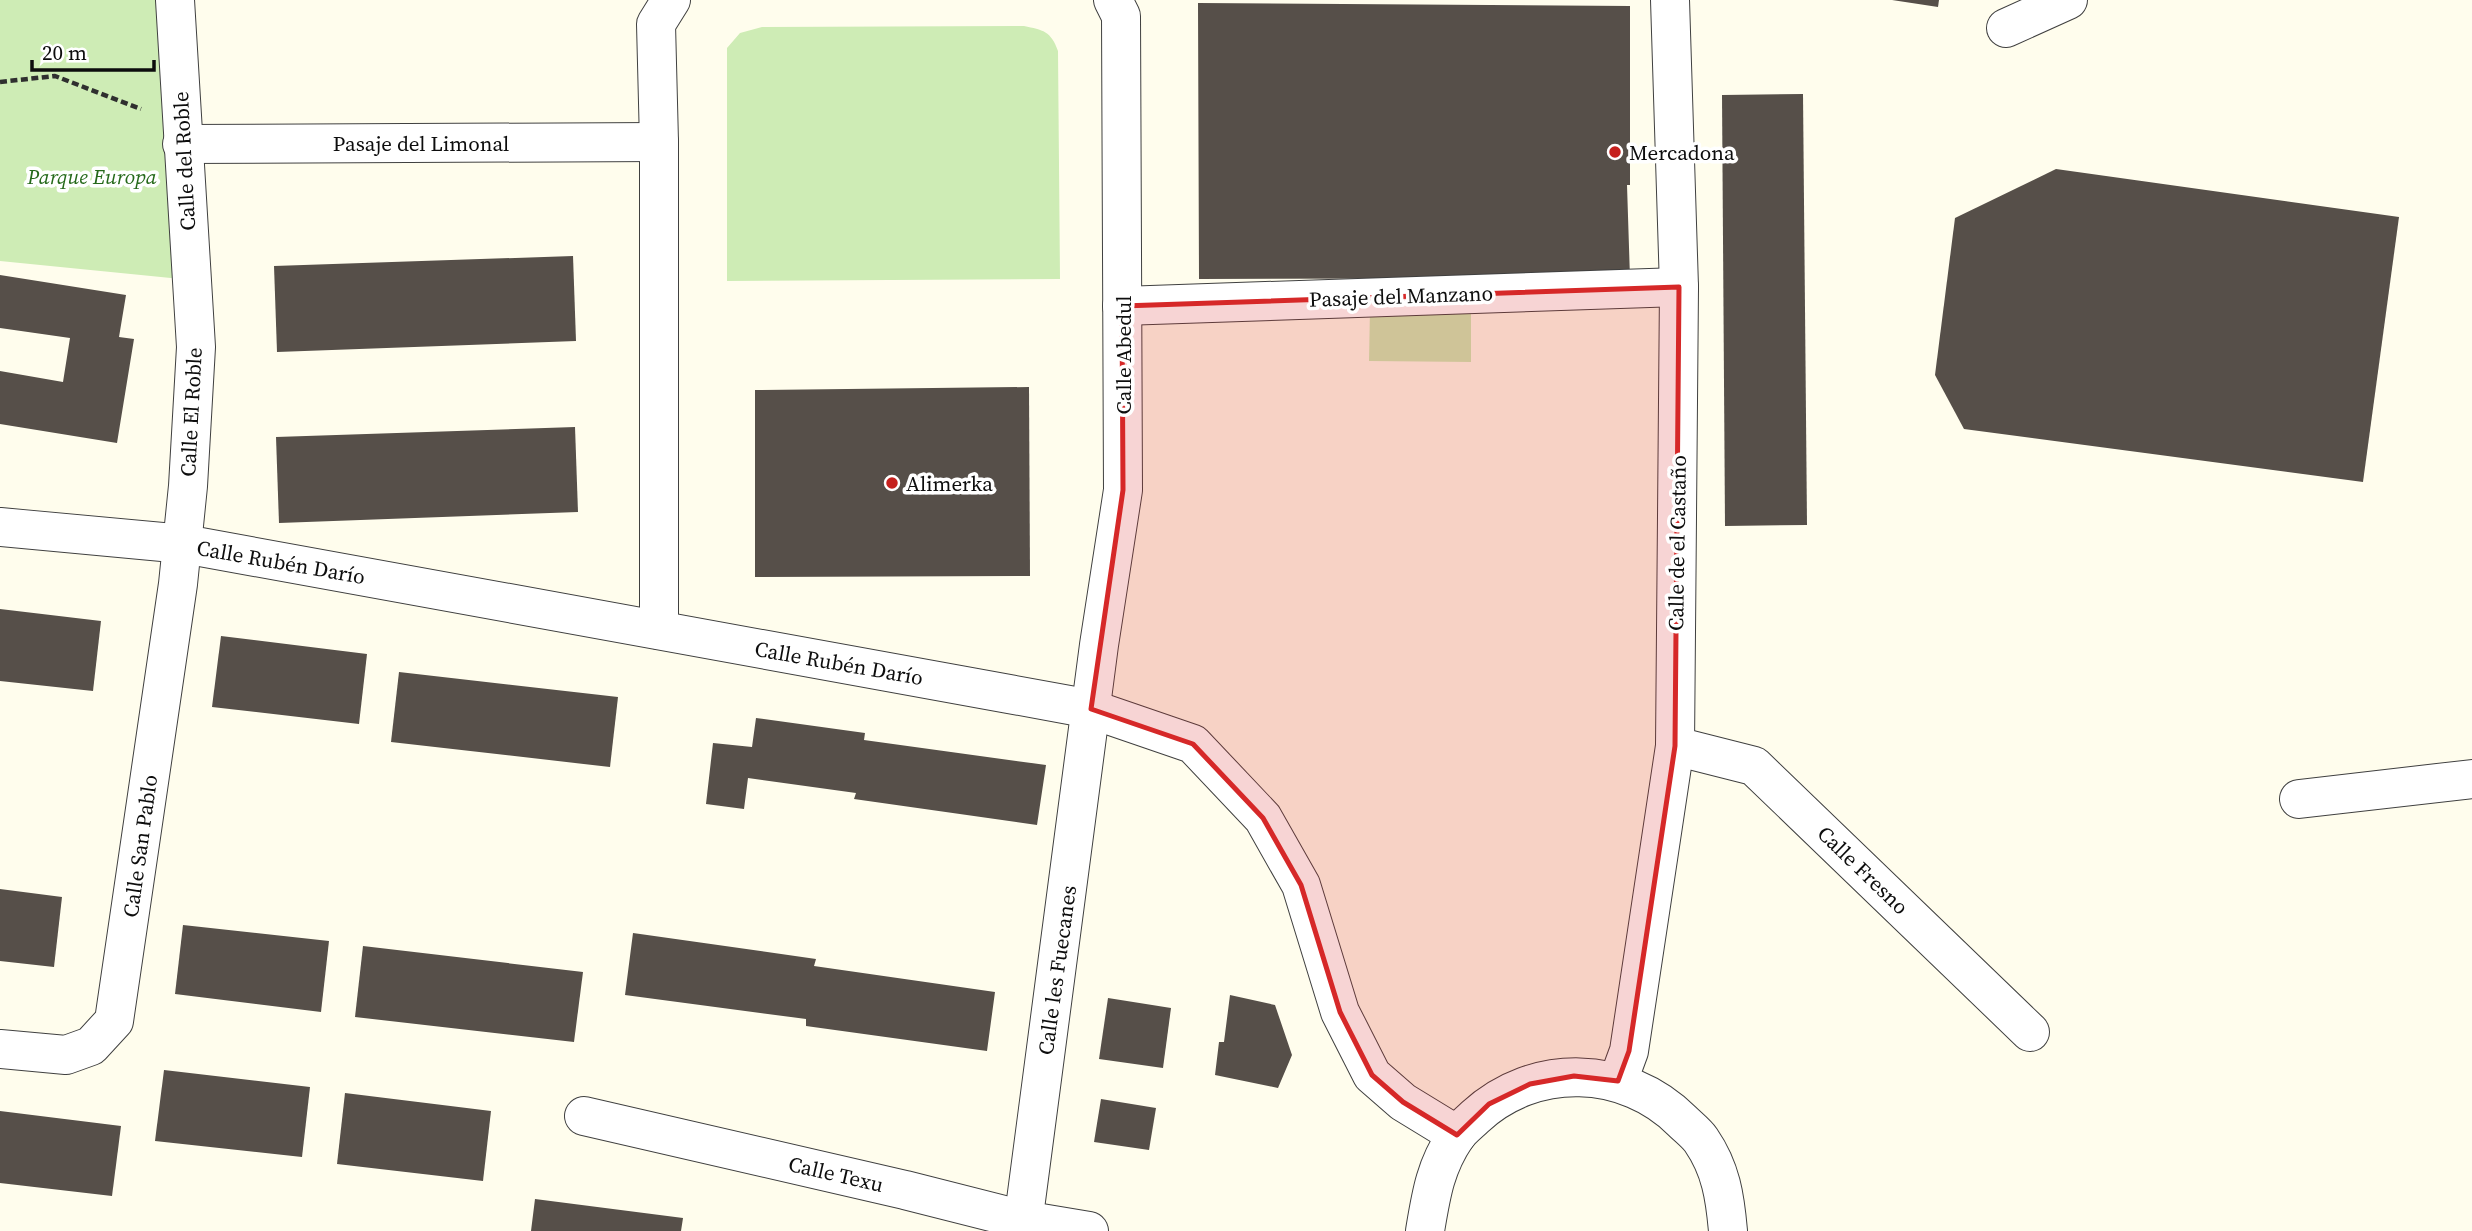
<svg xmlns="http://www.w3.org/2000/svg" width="2472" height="1231" font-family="'Source Serif 4',serif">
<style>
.green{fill:#ceecb5}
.building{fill:#564f49}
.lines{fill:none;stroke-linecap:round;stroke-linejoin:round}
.street-casing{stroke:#404040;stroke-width:40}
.path{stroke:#2f2f2f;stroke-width:4.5;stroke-dasharray:7 3.5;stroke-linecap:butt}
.street{stroke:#fff;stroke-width:38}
.marked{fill:#d62828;fill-opacity:0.2;stroke:#d62828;stroke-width:5;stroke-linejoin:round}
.poi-dot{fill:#c5201d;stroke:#fff;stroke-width:2.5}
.labels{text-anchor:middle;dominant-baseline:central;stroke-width:7;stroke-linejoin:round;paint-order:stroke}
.street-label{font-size:21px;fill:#0d0d0d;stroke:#fff}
.poi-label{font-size:21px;fill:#0d0d0d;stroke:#fff;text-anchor:start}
.park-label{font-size:21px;font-style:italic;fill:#25691a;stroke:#fff}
</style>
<rect width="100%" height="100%" fill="#fffded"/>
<g class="green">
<polygon points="0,0 175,0 191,280 0,261"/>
<path d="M1024,26C1043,30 1051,31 1058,51L1060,279L727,281V48L740,33L762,27Z"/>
<polygon points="1370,309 1471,309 1471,362 1369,361"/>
</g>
<g class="building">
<polygon points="1892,0 1939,0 1938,7"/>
<polygon points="1198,3 1630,6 1630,185 1627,185 1630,278 1199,279"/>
<polygon points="1803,94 1807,525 1725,526 1722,95"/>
<polygon points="2056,169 2399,217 2363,482 1964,429 1935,375 1955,218"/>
<polygon points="573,256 576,341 277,352 274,266"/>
<polygon points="0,275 126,295 119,337 134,339 117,443 0,424 0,371 63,382 70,338 0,328"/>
<polygon points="1029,387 1030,576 755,577 755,390"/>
<polygon points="575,427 578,512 279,523 276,437"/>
<polygon points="0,609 101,621 93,691 0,681"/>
<polygon points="221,636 367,654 359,724 212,707"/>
<polygon points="399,672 618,697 610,767 391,742"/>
<polygon points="756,718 865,733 864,740 1046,765 1037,825 854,799 856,793 748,778 744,809 706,804 713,743 752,747"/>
<polygon points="0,889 62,897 54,967 0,961"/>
<polygon points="183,925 329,941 321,1012 175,994"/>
<polygon points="633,933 816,959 814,966 995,992 987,1051 806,1026 806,1019 625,995"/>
<polygon points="363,946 583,972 574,1042 355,1017"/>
<polygon points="1230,995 1275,1005 1292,1055 1278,1088 1215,1075 1219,1042 1224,1042"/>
<polygon points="1108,998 1171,1008 1163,1068 1099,1059"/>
<polygon points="164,1070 310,1087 302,1157 155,1141"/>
<polygon points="345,1093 491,1111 483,1181 337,1164"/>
<polygon points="1101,1099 1156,1108 1149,1150 1094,1142"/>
<polygon points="0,1111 121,1126 112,1196 0,1183"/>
<polygon points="535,1199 683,1218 681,1231 531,1231"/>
</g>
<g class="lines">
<defs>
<g id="street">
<polyline points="2006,28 2068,0"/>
<polyline points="182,144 659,142"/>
<polyline points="1122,306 1679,287"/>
<polyline points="0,527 184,544 1009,694 1091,709 1193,744 1263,818 1301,885 1340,1012 1372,1075 1403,1102 1457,1135"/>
<polyline points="659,630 659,142 656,24 671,0"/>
<polyline points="1675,746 1754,766 2030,1032"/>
<polyline points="2299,799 2472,779"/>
<polyline points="0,1049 66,1055 91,1046 114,1021 178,584 188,486 196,347 175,0"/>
<polyline points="1618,1081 1629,1051 1675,746 1679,287 1670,0"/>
<polyline points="584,1116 905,1190 1023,1220 1089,1231"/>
<polyline points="1022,1231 1099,645 1123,490 1121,16 1113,0"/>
<path d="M1425,1231C1431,1195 1435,1167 1456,1136C1461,1129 1469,1123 1475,1117C1534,1062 1626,1065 1682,1121C1688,1127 1696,1133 1701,1140C1721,1169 1725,1197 1728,1231"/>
</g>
</defs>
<use href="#street" class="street-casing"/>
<polyline class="path" points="0,82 55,76 141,109"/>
<use href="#street" class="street"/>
</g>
<path class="marked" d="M1679,287L1675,746L1629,1051L1618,1081L1574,1076L1530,1084L1489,1104L1457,1135L1403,1102L1372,1075L1340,1012L1301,885L1263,818L1193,744L1091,709L1123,490L1122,306Z"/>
<g class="poi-dot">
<circle cx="1615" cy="152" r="7"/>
<circle cx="892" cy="483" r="7"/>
</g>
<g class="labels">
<g class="street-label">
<text x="421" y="143">Pasaje del Limonal</text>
<text transform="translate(184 161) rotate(-93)">Calle del Roble</text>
<text transform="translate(1401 296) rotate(-2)">Pasaje del Manzano</text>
<text transform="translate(1123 355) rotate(-90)">Calle Abedul</text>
<text transform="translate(191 412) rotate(-87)">Calle El Roble</text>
<text transform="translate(1677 543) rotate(-89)">Calle de el Castaño</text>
<text transform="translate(281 562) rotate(10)">Calle Rubén Darío</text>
<text transform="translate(839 663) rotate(10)">Calle Rubén Darío</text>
<text transform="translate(140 846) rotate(-82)">Calle San Pablo</text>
<text transform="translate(1863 870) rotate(44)">Calle Fresno</text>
<text transform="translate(1057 970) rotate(-82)">Calle les Fuecanes</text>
<text transform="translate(836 1174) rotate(13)">Calle Texu</text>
</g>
<g class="poi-label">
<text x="1629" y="152">Mercadona</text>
<text x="906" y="483">Alimerka</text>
</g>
<g class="park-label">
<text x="92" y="176">Parque Europa</text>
</g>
</g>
<path d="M32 60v10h122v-10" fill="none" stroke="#0d0d0d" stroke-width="3.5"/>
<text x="42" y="60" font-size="21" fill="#0d0d0d" stroke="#ffffff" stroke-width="5" paint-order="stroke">20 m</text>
</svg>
